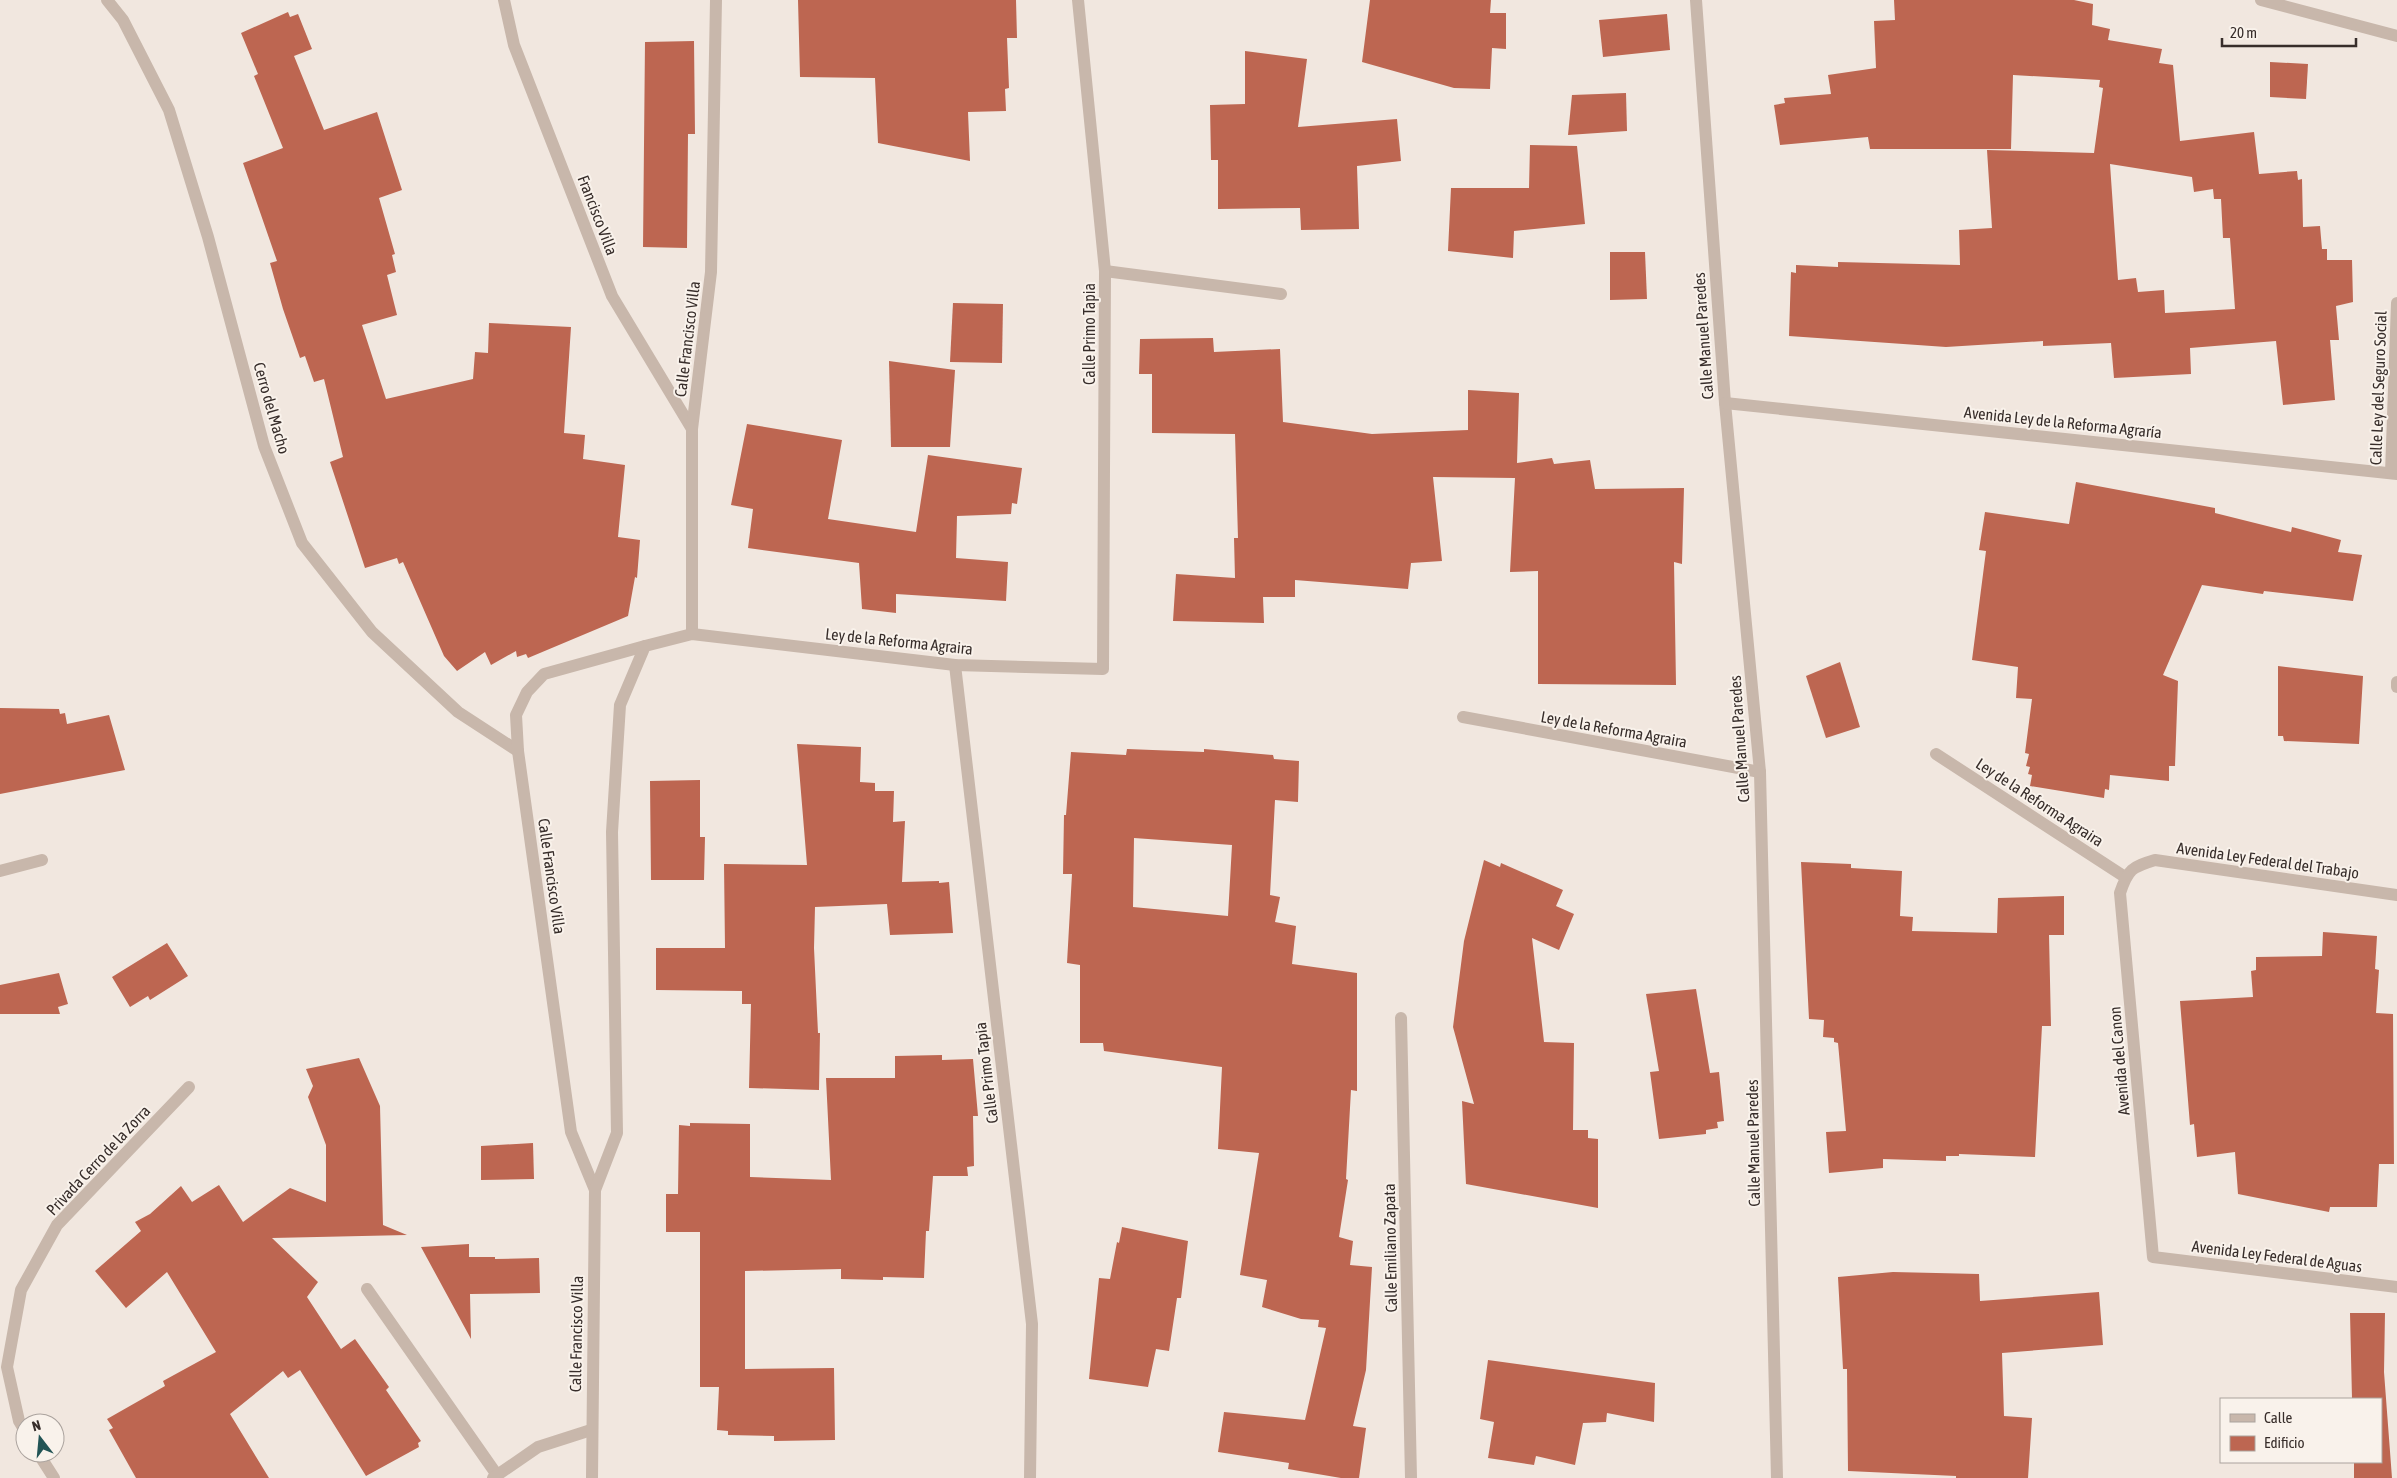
<svg xmlns="http://www.w3.org/2000/svg" width="2397" height="1478" font-family="'Asap Condensed',sans-serif">
<style>
.building{fill:#bd6651;fill-rule:evenodd}
.lines{fill:none;stroke-linecap:round;stroke-linejoin:round}
.street{stroke:#c8b7ab;stroke-width:12}
.labels{text-anchor:middle;dominant-baseline:central;stroke-width:4;stroke-linejoin:round;paint-order:stroke}
.street-label{font-size:16px;fill:#372d2a;stroke:#f9f2eb}
</style>
<rect width="100%" height="100%" fill="#f1e7df"/>
<g class="building">
<polygon points="798,0 1016,0 1017,38 1007,38 1009,88 1005,89 1006,111 968,112 970,161 878,143 875,78 800,77"/>
<polygon points="1370,0 1491,0 1490,13 1506,13 1506,49 1492,48 1490,89 1454,88 1362,62"/>
<path d="M1894,0H2074L2093,4L2092,25L2110,29L2108,40L2162,49L2159,63L2173,65L2180,141L2254,132L2259,174L2297,171L2298,180L2302,179L2303,227L2320,226L2322,249H2327V260H2352L2353,302L2336,306L2339,340H2330L2335,400L2283,405L2276,341L2190,348L2191,374L2114,378L2111,343L2043,346V341L1946,347L1789,336L1791,272L1796,273V265L1838,267V262L1960,265L1959,230L1992,228L1987,150L2094,153L2103,88L2099,87L2100,80L2013,75L2011,149H1870L1868,137L1780,145L1774,105L1785,103L1784,98L1831,94L1828,75L1876,68L1874,21L1895,20ZM2110,164L2192,177L2194,192L2213,189L2214,199H2221L2223,238H2230L2235,309L2165,313L2164,290L2138,292L2136,278L2118,280Z"/>
<polygon points="288,12 290,17 298,14 312,49 294,56 324,130 377,112 402,190 379,198 395,254 392,255 396,272 387,275 397,315 362,325 386,399 473,379 475,352 488,353 489,323 571,327 564,433 585,435 583,459 625,465 618,537 640,540 637,578 635,577 628,616 528,658 526,654 517,657 516,651 491,665 485,652 457,671 444,656 403,562 399,564 397,558 365,568 330,462 343,457 324,379 314,382 305,356 300,358 283,309 270,263 277,261 243,163 283,148 254,76 258,74 241,33"/>
<polygon points="1667,14 1670,50 1603,57 1599,20"/>
<polygon points="694,41 695,134 688,134 687,248 643,247 645,42"/>
<polygon points="1245,51 1307,59 1298,127 1397,119 1401,161 1357,166 1359,229 1301,230 1300,208 1218,209 1218,160 1211,160 1210,105 1245,104"/>
<polygon points="2270,62 2308,64 2306,99 2270,97"/>
<polygon points="1626,93 1627,131 1568,135 1572,95"/>
<polygon points="1530,145 1577,146 1585,224 1514,231 1513,258 1448,251 1451,188 1529,188"/>
<polygon points="1610,252 1645,252 1647,299 1610,300"/>
<polygon points="953,303 1003,304 1002,363 950,362"/>
<polygon points="1213,338 1214,352 1280,349 1283,422 1372,434 1468,430 1468,390 1519,393 1517,463 1552,458 1554,464 1590,460 1595,489 1684,488 1682,564 1674,562 1676,685 1538,684 1538,571 1510,572 1515,478 1433,477 1442,561 1411,563 1408,589 1295,580 1295,597 1263,597 1264,623 1173,621 1176,574 1235,578 1234,538 1238,538 1235,434 1152,433 1152,374 1139,374 1140,339"/>
<polygon points="889,361 955,370 950,447 891,447"/>
<polygon points="747,424 842,440 828,519 916,532 928,455 1022,468 1017,504 1012,503 1011,514 957,516 956,558 1008,562 1006,601 896,594 896,613 862,609 859,563 748,548 753,509 731,505"/>
<polygon points="2076,482 2215,508 2215,513 2291,532 2292,527 2341,540 2338,552 2362,555 2353,601 2264,591 2263,594 2202,585 2163,675 2178,681 2175,766 2169,766 2169,781 2110,775 2109,790 2105,789 2104,798 2030,786 2032,775 2028,774 2030,767 2026,766 2029,754 2025,753 2032,699 2016,698 2018,667 1972,660 1986,551 1979,550 1985,512 2069,524"/>
<polygon points="1840,662 1860,727 1826,738 1806,676"/>
<polygon points="2278,666 2363,676 2359,744 2284,741 2283,736 2278,736"/>
<polygon points="0,708 59,709 60,714 65,713 67,724 109,715 125,770 0,794"/>
<polygon points="797,744 861,747 860,782 875,783 875,791 894,791 893,822 905,821 902,882 939,881 939,883 949,882 953,933 890,935 887,904 815,907 814,948 818,1033 820,1033 819,1090 749,1088 751,1004 742,1004 742,991 656,990 656,948 725,948 724,864 807,865"/>
<path d="M1127,749L1204,752V749L1273,755L1274,759L1299,761L1298,802L1275,800L1270,895L1280,897L1275,922L1296,926L1292,964L1357,973V1091L1351,1090L1346,1179L1348,1180L1339,1237L1353,1241L1350,1265L1372,1267L1366,1370L1353,1426L1366,1428L1359,1478H1341L1288,1469L1289,1463L1218,1452L1224,1412L1305,1420L1326,1328L1318,1327L1319,1320L1301,1319L1262,1307L1267,1280L1240,1275L1259,1153L1218,1149L1222,1067L1104,1051L1103,1043H1080V965L1067,963L1072,874H1063L1064,815H1066L1071,752L1126,755ZM1134,838L1232,845L1228,916L1133,907Z"/>
<polygon points="700,780 700,837 705,837 704,880 651,880 650,781"/>
<polygon points="1484,860 1500,867 1501,863 1563,890 1556,906 1574,914 1559,950 1532,938 1544,1042 1574,1043 1573,1130 1588,1130 1588,1138 1598,1139 1598,1208 1466,1184 1462,1101 1474,1104 1453,1027 1464,941"/>
<polygon points="1801,862 1851,864 1851,868 1902,871 1900,916 1913,917 1912,931 1997,933 1998,898 2064,896 2064,935 2049,935 2051,1026 2042,1026 2035,1157 1959,1154 1959,1156 1946,1156 1946,1161 1883,1159 1883,1168 1829,1173 1826,1132 1846,1131 1838,1043 1834,1042 1834,1038 1823,1037 1824,1020 1809,1019"/>
<polygon points="2323,932 2377,936 2375,969 2379,970 2376,1013 2393,1014 2394,1164 2379,1164 2377,1207 2330,1207 2329,1212 2238,1194 2235,1152 2197,1157 2194,1124 2190,1125 2180,1001 2253,997 2251,971 2256,970 2256,957 2322,956"/>
<polygon points="167,943 188,976 150,1000 148,996 130,1007 112,977"/>
<polygon points="59,973 68,1004 58,1007 60,1014 0,1014 0,985"/>
<polygon points="1696,989 1710,1073 1719,1072 1724,1121 1717,1122 1718,1128 1706,1130 1706,1134 1659,1139 1650,1072 1659,1071 1646,994"/>
<polygon points="942,1055 942,1060 973,1059 978,1116 973,1116 974,1166 967,1167 968,1176 933,1176 929,1231 926,1231 924,1278 883,1277 883,1280 841,1279 841,1269 745,1271 745,1369 834,1368 835,1440 774,1441 774,1436 728,1435 728,1431 717,1430 719,1387 700,1387 700,1232 666,1232 666,1194 678,1194 679,1125 690,1126 690,1123 750,1124 750,1177 831,1180 826,1078 895,1078 895,1056"/>
<polygon points="359,1058 380,1106 383,1225 407,1235 272,1238 318,1282 307,1297 341,1349 355,1339 389,1387 386,1390 421,1441 418,1443 419,1447 366,1476 300,1370 288,1378 283,1371 230,1414 269,1478 136,1478 109,1430 113,1428 107,1419 165,1386 163,1381 216,1352 167,1272 126,1308 95,1271 141,1231 135,1222 150,1214 181,1186 192,1202 219,1185 243,1222 290,1188 326,1202 326,1145 308,1097 313,1086 306,1069"/>
<polygon points="533,1143 534,1179 481,1180 481,1146"/>
<polygon points="1122,1227 1188,1241 1181,1298 1177,1298 1169,1351 1156,1349 1148,1387 1089,1379 1099,1278 1110,1279 1117,1242 1119,1243"/>
<polygon points="469,1244 469,1257 495,1257 495,1259 539,1258 540,1293 470,1294 471,1339 421,1247"/>
<polygon points="1893,1272 1979,1274 1980,1301 2099,1292 2103,1345 2002,1353 2004,1416 2032,1418 2028,1478 1956,1478 1956,1476 1848,1471 1847,1369 1843,1369 1838,1277"/>
<polygon points="2350,1313 2385,1313 2384,1372 2392,1478 2354,1478 2354,1462 2381,1462 2381,1399 2352,1399"/>
<polygon points="1488,1360 1655,1383 1654,1422 1607,1413 1606,1422 1583,1423 1575,1465 1536,1456 1534,1465 1488,1458 1494,1422 1480,1419"/>
</g>
<g class="lines">
<g class="street">
<polyline points="107,0 123,20 169,110 208,237 264,446 302,543 372,632 458,712 518,751"/>
<polyline points="504,0 514,45 612,296 692,429"/>
<polyline points="1696,0 1725,403 1760,772 1777,1478"/>
<polyline points="2261,0 2397,36"/>
<polyline points="1105,271 1281,294"/>
<polyline points="1725,403 2397,474"/>
<polyline points="2391,473 2397,303"/>
<polyline points="692,634 692,429 711,272 716,0"/>
<polyline points="955,665 1032,1324 1030,1478"/>
<polyline points="2397,682 2397,687"/>
<polyline points="1463,717 1760,772"/>
<polyline points="1936,754 2125,877"/>
<polyline points="0,871 42,860"/>
<path d="M2397,895L2155,860C2132,867 2128,869 2120,893L2153,1257L2397,1287"/>
<polyline points="1401,1018 1411,1478"/>
<polyline points="595,1190 571,1132 518,751 516,715 527,692 544,674 645,646"/>
<polyline points="367,1289 497,1475"/>
<polyline points="25,1431 19,1421 7,1367 21,1290 57,1225 189,1087"/>
<polyline points="38,1453 54,1478"/>
<polyline points="493,1478 538,1447 591,1430"/>
<polyline points="592,1478 595,1190 617,1133 612,832 620,705 645,646 692,634 955,665 1103,669 1105,271 1078,0"/>
</g>
</g>
<g class="labels">
<g class="street-label">
<text transform="translate(598 215) rotate(69)">Francisco Villa</text>
<text transform="translate(1089 334) rotate(-90)">Calle Primo Tapia</text>
<text transform="translate(1703 336) rotate(-94)">Calle Manuel Paredes</text>
<text transform="translate(687 339) rotate(-83)">Calle Francisco Villa</text>
<text transform="translate(2378 388) rotate(-88)">Calle Ley del Seguro Social</text>
<text transform="translate(272 408) rotate(74)">Cerro del Macho</text>
<text transform="translate(2063 422) rotate(6)">Avenida Ley de la Reforma Agraría</text>
<text transform="translate(899 641) rotate(6)">Ley de la Reforma Agraira</text>
<text transform="translate(1614 729) rotate(10)">Ley de la Reforma Agraira</text>
<text transform="translate(1739 739) rotate(-94)">Calle Manuel Paredes</text>
<text transform="translate(2040 802) rotate(33)">Ley de la Reforma Agraira</text>
<text transform="translate(2268 860) rotate(8)">Avenida Ley Federal del Trabajo</text>
<text transform="translate(552 876) rotate(82)">Calle Francisco Villa</text>
<text transform="translate(2119 1061) rotate(-95)">Avenida del Canon</text>
<text transform="translate(986 1073) rotate(-97)">Calle Primo Tapia</text>
<text transform="translate(1753 1143) rotate(-91)">Calle Manuel Paredes</text>
<text transform="translate(98 1160) rotate(-47)">Privada Cerro de la Zorra</text>
<text transform="translate(1390 1248) rotate(-91)">Calle Emiliano Zapata</text>
<text transform="translate(2277 1256) rotate(7)">Avenida Ley Federal de Aguas</text>
<text transform="translate(576 1334) rotate(-89)">Calle Francisco Villa</text>
</g>
</g>
<rect x="2220" y="1398" width="162" height="65" fill="#f9f2eb" stroke="#aba39e"/>
<rect x="2230" y="1414" width="25" height="8" fill="#c8b7ab" stroke="#aba39e"/>
<text x="2264" y="1423" font-size="15" fill="#372d2a">Calle</text>
<rect x="2230" y="1436" width="25" height="15" fill="#bd6651" stroke="#aba39e"/>
<text x="2264" y="1448" font-size="15" fill="#372d2a">Edificio</text>
<g transform="translate(40 1438) rotate(344)"><circle r="24" fill="#f9f2eb" stroke="#aba39e"/>
<path d="M0-4L9 19L0 12L-9 19Z" fill="#225455"/>
<text y="-8" font-size="14" font-weight="bold" text-anchor="middle" fill="#372d2a">N</text>
</g>
<path d="M2222 38v8h134v-8" fill="none" stroke="#372d2a" stroke-width="2.5"/>
<text x="2230" y="38" font-size="15" fill="#372d2a" stroke="#f9f2eb" stroke-width="4" paint-order="stroke">20 m</text>
</svg>
